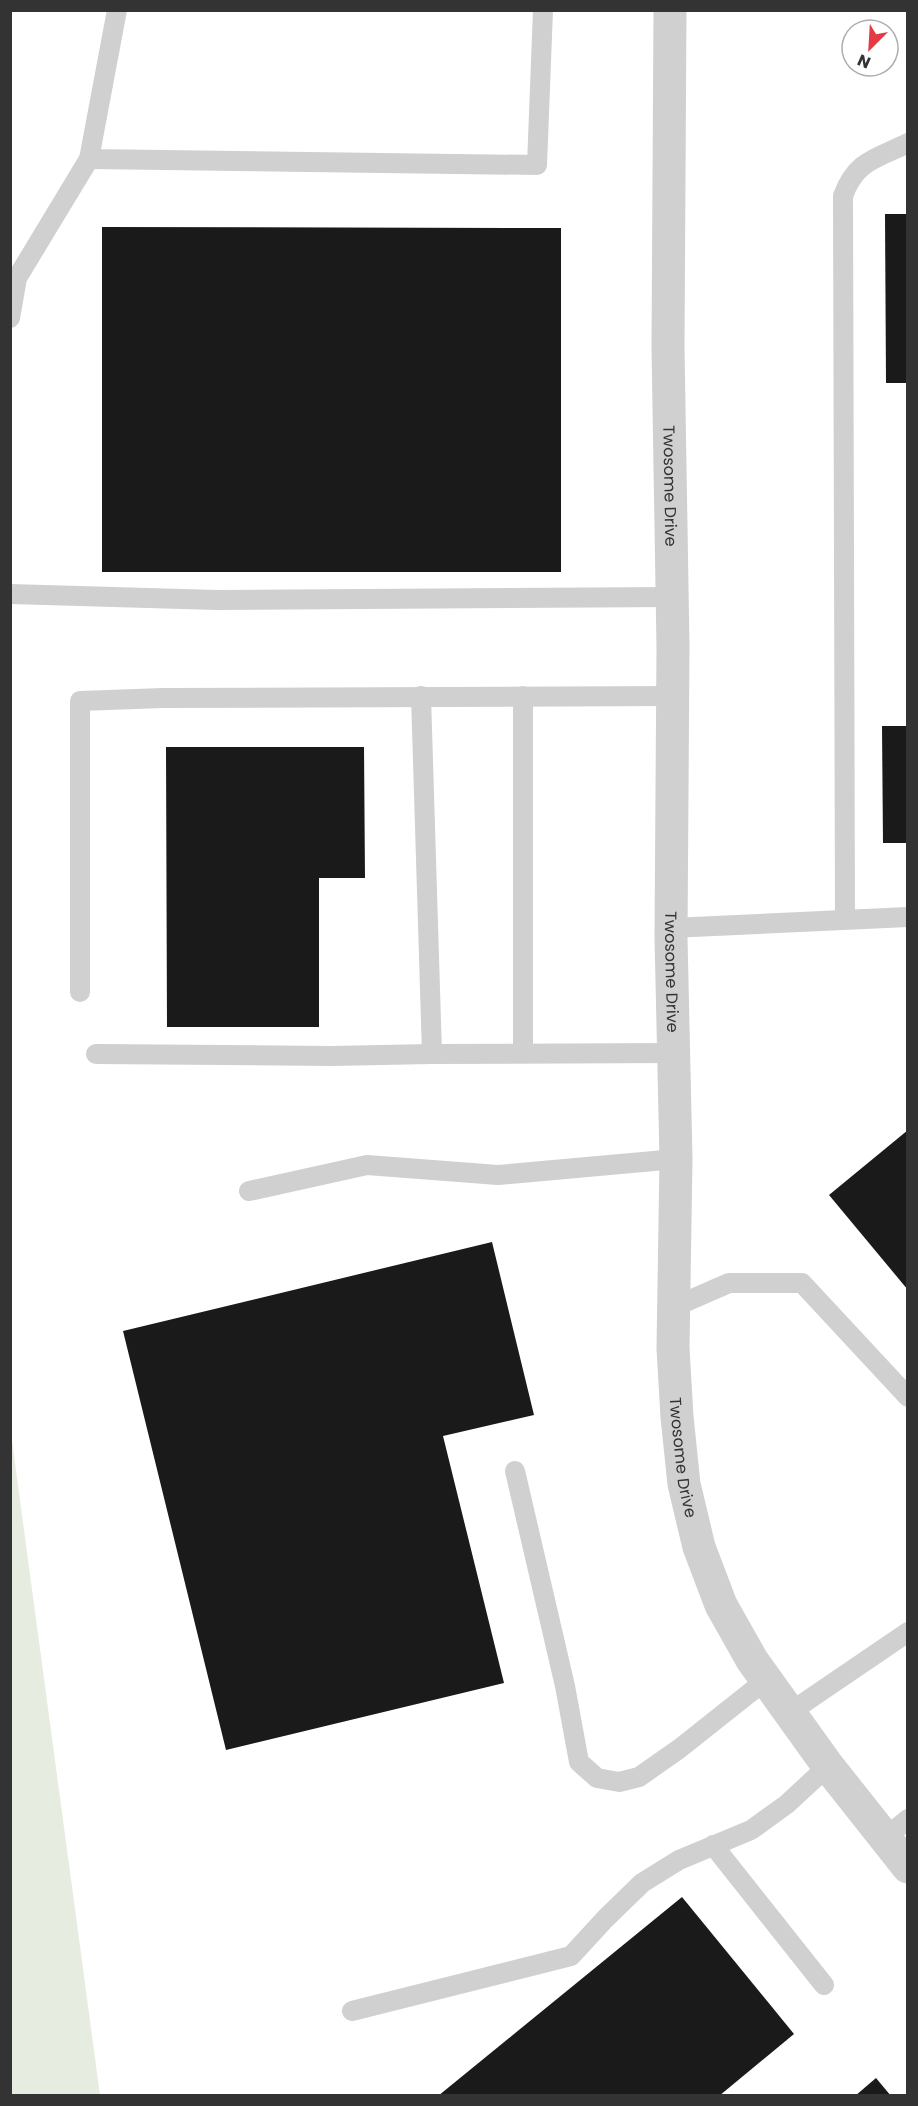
<svg xmlns="http://www.w3.org/2000/svg" width="918" height="2106" font-family="Poppins,sans-serif">
<style>
.green{fill:#e6ecdf}
.building{fill:#1a1a1a}
.lines{fill:none;stroke-linecap:round;stroke-linejoin:round}
.service{stroke:#d0d0d0;stroke-width:20}
.minor{stroke:#d0d0d0;stroke-width:33}
.labels{text-anchor:middle;dominant-baseline:central;stroke-width:6;stroke-linejoin:round;paint-order:stroke}
.street-label{font-size:16px;fill:#333;stroke:#fff}
</style>
<rect width="100%" height="100%" fill="#fff"/>
<polygon class="green" points="10,1426 100,2095 11,2095"/>
<g class="building">
<polygon points="885,214 908,214 908,383 886,383"/>
<polygon points="102,227 561,228 561,572 102,572"/>
<polygon points="882,726 908,726 908,843 883,843"/>
<polygon points="166,747 364,747 365,878 319,878 319,1027 167,1027"/>
<polygon points="908,1130 908,1290 829,1195"/>
<polygon points="492,1242 534,1415 443,1436 504,1683 226,1750 123,1331"/>
<polygon points="682,1897 794,2034 719,2096 438,2096"/>
<polygon points="876,2078 891,2096 855,2096"/>
</g>
<g class="lines">
<g class="service">
<polyline points="117,10 89,159 537,165 543,10"/>
<polyline points="10,318 17,278 89,159"/>
<polyline points="10,594 217,600 673,597"/>
<polyline points="421,696 432,1054 674,1053"/>
<polyline points="523,696 523,1053"/>
<path d="M845,920L843,196C856,160 876,159 908,143"/>
<polyline points="671,928 908,917"/>
<polyline points="80,992 80,701 163,698 673,696"/>
<polyline points="96,1054 331,1056 432,1054"/>
<polyline points="249,1191 367,1165 498,1175 676,1159"/>
<polyline points="674,1307 729,1283 802,1283 908,1397"/>
<polyline points="515,1471 565,1686 579,1762 597,1778 619,1782 639,1777 679,1749 766,1680"/>
<polyline points="789,1713 908,1632"/>
<polyline points="885,1838 908,1819"/>
<polyline points="713,1845 824,1985"/>
<polyline points="352,2011 571,1956 605,1919 642,1883 679,1860 751,1830 787,1804 828,1766"/>
</g>
<path class="minor" id="s1" d="M670,10L668,347L673,647L671,937L676,1159L673,1348L677,1417L684,1484L699,1547L721,1605L752,1660L828,1766L908,1867"/>
</g>
<g class="labels">
<g class="street-label">
<text stroke="none"><textPath href="#s1" startOffset="476">Twosome Drive</textPath></text>
<text stroke="none"><textPath href="#s1" startOffset="962">Twosome Drive</textPath></text>
<text stroke="none"><textPath href="#s1" startOffset="1448">Twosome Drive</textPath></text>
</g>
</g>
<rect width="918" height="2106" fill="none" stroke="#333333" stroke-width="24"/>
<g transform="translate(870 48) rotate(204)"><circle r="28" fill="#ffffff" stroke="#adadad" stroke-width="1.5"/>
<path d="M0-4.5L10 22L0 15L-10 22Z" fill="#e63946"/>
<text y="-9" font-size="16" font-weight="bold" text-anchor="middle" fill="#333333">N</text>
</g>
</svg>
